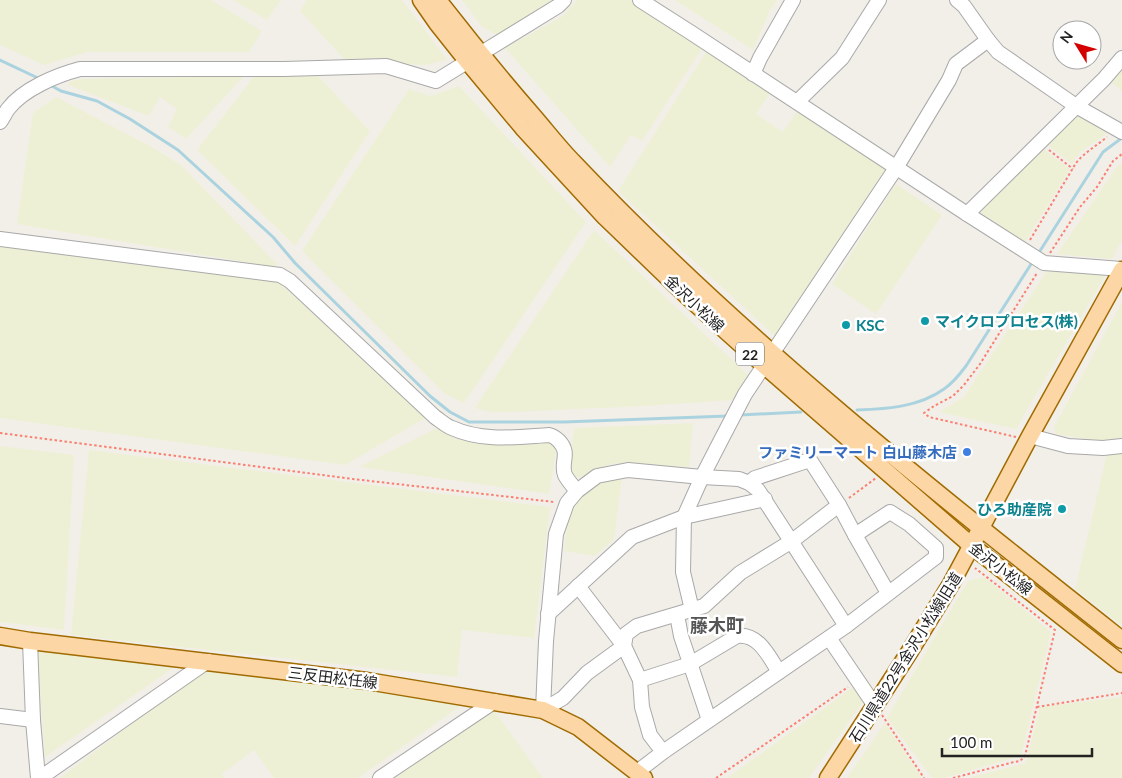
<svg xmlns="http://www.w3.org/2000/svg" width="1122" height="778" font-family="Lato,'Noto Sans JP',sans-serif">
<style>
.farmland{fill:#eef0d5}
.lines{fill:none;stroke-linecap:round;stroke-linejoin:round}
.stream{stroke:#aad3df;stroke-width:3}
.minor-casing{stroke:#a9a9a9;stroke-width:16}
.major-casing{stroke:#a06b00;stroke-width:19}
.path{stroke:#fa8072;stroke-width:2;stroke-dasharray:2.5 2.5;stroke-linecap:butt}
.minor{stroke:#fff;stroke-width:14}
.major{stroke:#fcd6a4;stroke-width:16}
.culture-dot{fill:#0f9aa8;stroke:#fff;stroke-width:2}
.shop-dot{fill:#3f7fe0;stroke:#fff;stroke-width:2}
.labels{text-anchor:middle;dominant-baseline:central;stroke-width:5;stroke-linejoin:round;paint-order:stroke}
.shield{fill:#fff;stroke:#646464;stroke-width:1}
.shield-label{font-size:14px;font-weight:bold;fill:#222}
.street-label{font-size:15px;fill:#222;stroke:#fff}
.culture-label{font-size:15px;font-weight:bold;fill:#0d838f;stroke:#fff;text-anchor:start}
.shop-label{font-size:15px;font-weight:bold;fill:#366cbe;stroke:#fff;text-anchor:end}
.quarter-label{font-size:18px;font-weight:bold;fill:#555;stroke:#fff}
</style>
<rect width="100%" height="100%" fill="#f2efe9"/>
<g class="farmland">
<polygon points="0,0 211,0 262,31 249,52 88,52 44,65 0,45"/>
<polygon points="233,0 281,0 267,20"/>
<polygon points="307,0 402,0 447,60 425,65 346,61 300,11"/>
<polygon points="462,0 553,0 500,36 482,27"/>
<polygon points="577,0 630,0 703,47 642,141 631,135 610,167 505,48 563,16"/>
<polygon points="675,0 777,0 769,12 753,50"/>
<polygon points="708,49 772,90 756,114 783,132 798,110 890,168 779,340 618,191"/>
<polygon points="1122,69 1122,91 1111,82"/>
<polygon points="255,75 318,76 370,131 295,246 197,150"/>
<polygon points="244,76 186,139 168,127 177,109 160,97 149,116 68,85 71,81 82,79"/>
<polygon points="459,86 586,222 464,403 444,393 302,251 409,89 431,96"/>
<polygon points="56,97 152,147 181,165 277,264 275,267 17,224 33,113"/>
<polygon points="1071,115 1081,115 1111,131 1080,152 1072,164 1045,143"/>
<polygon points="1042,148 1070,169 1025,242 977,210"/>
<polygon points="1122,163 1122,240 1112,259 1057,254 1117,167"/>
<polygon points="896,184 942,215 876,314 832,284"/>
<polygon points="594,230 748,375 734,400 644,406 513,412 490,412 475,408"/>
<polygon points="0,246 277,281 427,417 345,465 0,418"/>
<polygon points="1047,271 1106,274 1016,429 939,412 964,397"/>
<polygon points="1122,302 1122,441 1106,442 1056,434 1054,427"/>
<polygon points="693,423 689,467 615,463 594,470 581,478 572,475 571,465 574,428"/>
<polygon points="437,428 456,439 549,440 557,446 549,494 359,467"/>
<polygon points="0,446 74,455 64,630 0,622"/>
<polygon points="89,450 550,507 534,638 462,630 457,677 71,635"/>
<polygon points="1122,453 1122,626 1075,589 1107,454"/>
<polygon points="622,477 614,539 595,556 564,551 569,509 581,493 599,479"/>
<polygon points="984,577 1051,632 1021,756 944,778 932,778 887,718 968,581"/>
<polygon points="37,651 176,666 45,757"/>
<polygon points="204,669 465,703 358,778 274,778 254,750 222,774 224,778 60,778"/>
<polygon points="855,686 864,700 809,778 727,778"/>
<polygon points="1122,697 1122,778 968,778 1026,763 1040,707"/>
<polygon points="493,709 543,778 395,778"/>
<polygon points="885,723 922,778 847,778"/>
</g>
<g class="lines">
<g class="stream">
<polyline points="0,60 40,79"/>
<polyline points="50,85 61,91 97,101 130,119 178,150 273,237 295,263 430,396 450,412 469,422 564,422 728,416"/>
<polyline points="1038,254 1103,152 1122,138"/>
<path d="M857,410C887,409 919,407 944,389C953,383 960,374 966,366L1033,261"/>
<polyline points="740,415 801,412"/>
</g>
<defs>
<g id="minor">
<polyline points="640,0 690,32 967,214 1044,263 1122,269"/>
<polyline points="957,0 964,6 988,40 998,52 1076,106 1122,132"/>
<polyline points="753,74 760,58 793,0"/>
<polyline points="797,102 842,58 879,0"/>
<path d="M0,122C3,118 5,113 8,109C23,89 57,75 80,69H284L386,66L436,81L558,6L564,0"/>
<polyline points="967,214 1104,79 1122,58"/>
<path d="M0,239L280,275L290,281L435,417C441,421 446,426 452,428C483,442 516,437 549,435C554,436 556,438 559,441C571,454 560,462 565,475C568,481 573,486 577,491"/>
<polyline points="1030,436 1068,446 1103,448 1122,446"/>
<polyline points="749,483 755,478 810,460 839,505 855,535"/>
<polyline points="578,586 624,646 640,680 642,707 650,735 663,752"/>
<polyline points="692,610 683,572 684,517 702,477 720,442 745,394 896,168 949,80 956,64 988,40"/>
<polyline points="548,614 632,537 684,517 765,499"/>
<polyline points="677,615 681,636 709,720"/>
<polyline points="846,626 936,557 936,548 909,524 890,512 855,535 888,593"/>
<polyline points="829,638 875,706"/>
<polyline points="30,641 33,720 38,778"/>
<path d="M640,680L690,664L737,636C759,633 769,657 779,672"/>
<polyline points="543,710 546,641 556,534 567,503 577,491 597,476 628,470 702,477 739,479 749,483 758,490 846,626 663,752 637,772"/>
<polyline points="543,710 563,698 587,673 624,646 626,634 637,626 704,606 740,573 792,541 839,505"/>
<polyline points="0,716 33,720"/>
<polyline points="40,778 208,661"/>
<polyline points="380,778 495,701"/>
</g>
<g id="major">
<polyline points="421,0 437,23 468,62 523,128 605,217 688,297 765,366 972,546 1122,664"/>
<path d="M438,0C469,40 501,79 534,117C547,132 560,149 574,163C741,339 932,490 1122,640"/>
<polyline points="0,636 30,641 367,681 543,710 578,727 644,778"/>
<polyline points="828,778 910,651 951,584 1030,436 1122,270"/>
</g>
</defs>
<use href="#minor" class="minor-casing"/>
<use href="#major" class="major-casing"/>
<g class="path">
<polyline points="1049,150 1073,169"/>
<path d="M1030,240L1076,163C1084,153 1096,146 1107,137"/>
<polyline points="1050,253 1080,207 1097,187 1113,161 1122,154"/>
<polyline points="0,433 353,479 554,502"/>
<polyline points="1016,437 929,417 924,413 934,406 953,396 964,385 980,364 1037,273"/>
<polyline points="849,498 876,478"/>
<polyline points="1037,707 1122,693"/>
<polyline points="882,715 924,778"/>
<polyline points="716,778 848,687"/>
<polyline points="953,778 1014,762 1020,761 1025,756 1055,630 975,568"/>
</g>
<use href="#minor" class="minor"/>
<use href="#major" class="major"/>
</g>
<g class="culture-dot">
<circle cx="925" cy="321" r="5"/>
<circle cx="846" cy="325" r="5"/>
<circle cx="1062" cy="509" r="5"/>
</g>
<circle class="shop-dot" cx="967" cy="452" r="5"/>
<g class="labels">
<rect class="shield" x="736" y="342.5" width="28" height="23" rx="4"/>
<g class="shield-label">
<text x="750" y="354">22</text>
</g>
<g class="street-label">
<text transform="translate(695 303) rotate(43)">金沢小松線</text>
<text transform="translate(1001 568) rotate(38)">金沢小松線</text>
<text transform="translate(905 657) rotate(-58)">石川県道22号金沢小松線旧道</text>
<text transform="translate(333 677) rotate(7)">三反田松任線</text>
</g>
<g class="culture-label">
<text x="935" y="321">マイクロプロセス(株)</text>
<text x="856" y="325">KSC</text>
<text x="1052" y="509" text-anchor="end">ひろ助産院</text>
</g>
<g class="shop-label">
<text x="957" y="452">ファミリーマート 白山藤木店</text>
</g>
<g class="quarter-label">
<text x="717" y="625">藤木町</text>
</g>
</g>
<g transform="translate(1077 45) rotate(307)"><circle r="24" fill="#ffffff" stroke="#a7a7a7"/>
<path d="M0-4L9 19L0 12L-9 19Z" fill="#d40000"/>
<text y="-8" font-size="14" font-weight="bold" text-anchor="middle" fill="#222222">N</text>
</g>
<path d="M942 748v8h150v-8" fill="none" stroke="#222222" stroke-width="2.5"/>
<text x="950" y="748" font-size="15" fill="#222222" stroke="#ffffff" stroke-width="4" paint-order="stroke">100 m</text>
</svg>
